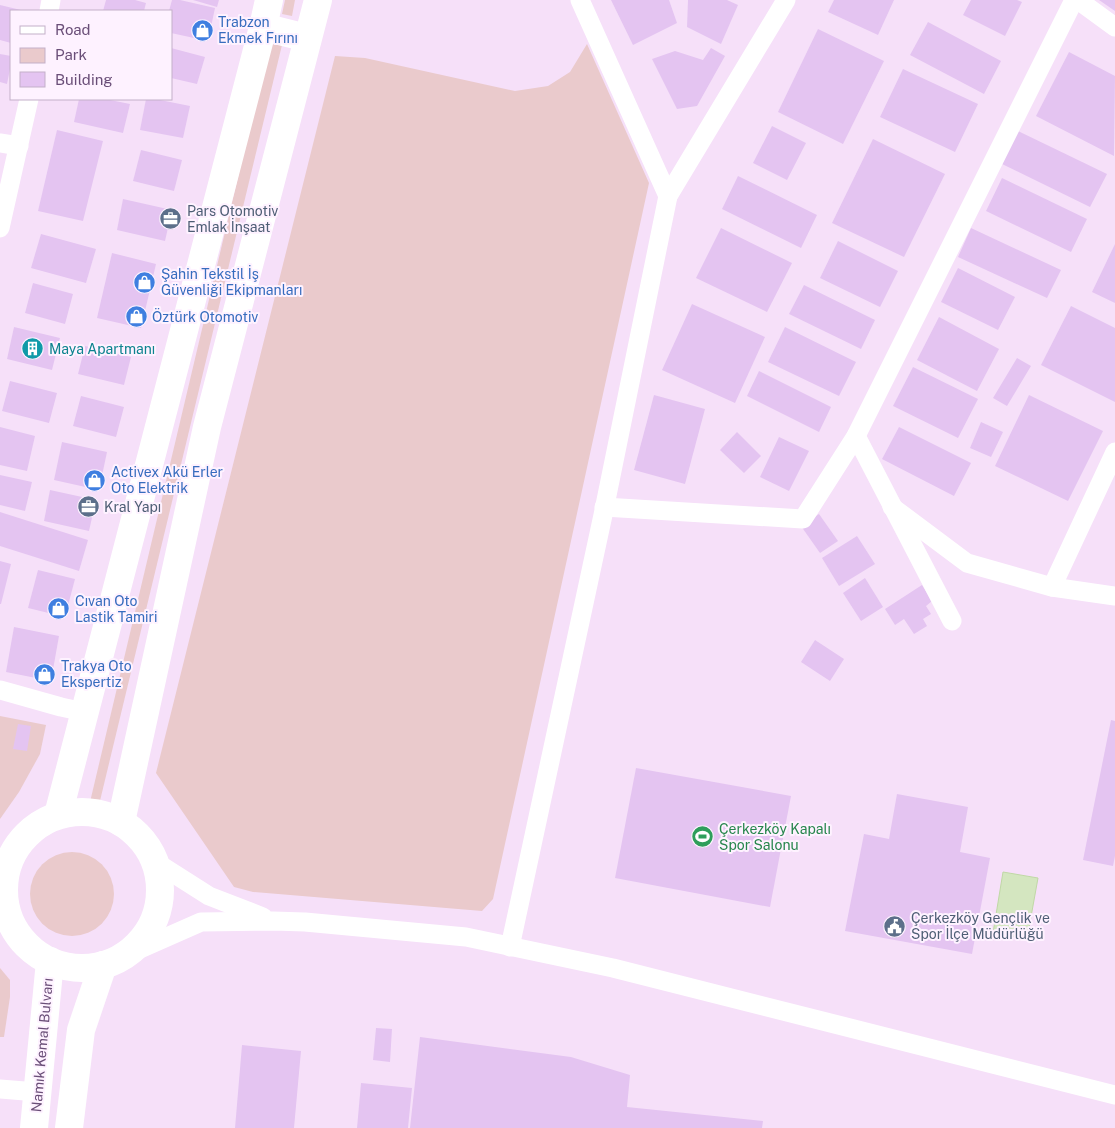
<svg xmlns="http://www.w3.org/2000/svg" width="1115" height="1128" font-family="'Public Sans',sans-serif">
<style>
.residential{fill:#f6e0f9;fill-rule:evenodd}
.green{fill:#eacacc}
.water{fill:#d4e6c0;stroke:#c0d8a6}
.building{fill:#e4c4f1}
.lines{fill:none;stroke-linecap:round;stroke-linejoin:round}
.street{stroke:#fff;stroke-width:19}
.secondary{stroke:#fff;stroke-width:28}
.labels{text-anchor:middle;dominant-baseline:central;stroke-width:4;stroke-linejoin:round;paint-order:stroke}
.shop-label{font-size:14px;fill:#366cbe;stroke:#fef2ff;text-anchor:start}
.service-label{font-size:14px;fill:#4e5e75;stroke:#fef2ff;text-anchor:start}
.culture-label{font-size:14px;fill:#0d838f;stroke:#fef2ff;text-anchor:start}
.leisure-label{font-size:14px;fill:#27864d;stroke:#fef2ff;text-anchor:start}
.street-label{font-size:14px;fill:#6a4e78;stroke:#fef2ff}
</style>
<rect width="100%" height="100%" fill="#fbecfc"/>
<path class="residential" d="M0,0H1115V1128H0ZM11,11H171V99H11Z"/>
<g class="green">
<polygon points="285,0 295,0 292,16 282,14"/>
<polygon points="270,42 282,45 99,805 90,802"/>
<polygon points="587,44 649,183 493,899 482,911 253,892 234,887 156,773 335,56 365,58 515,91 548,86 570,72"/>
<polygon points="0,716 46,725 40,754 19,792 0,819"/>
<circle cx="72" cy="894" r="42"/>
<polygon points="0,968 10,980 10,997 4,1037 0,1037"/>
</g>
<polygon class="water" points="1003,872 1038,878 1027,939 993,933"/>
<g class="building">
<polygon points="106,0 135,0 146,3 144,11 103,11"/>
<polygon points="172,0 180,0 215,8 208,41 171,33 171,11 169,11"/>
<polygon points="193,0 219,0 217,7"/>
<polygon points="611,0 669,0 677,23 633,45"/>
<polygon points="688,0 727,0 738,5 721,44 687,27"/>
<polygon points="834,0 894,0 878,35 828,12"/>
<polygon points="971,0 1017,0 1022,2 1005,36 963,15"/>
<polygon points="1099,0 1115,0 1115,11"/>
<polygon points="0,5 25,11 11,11 11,43 0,40"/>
<polygon points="928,22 1001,61 984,94 910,55"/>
<polygon points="818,29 884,61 843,144 778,112"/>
<polygon points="171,48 205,57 197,84 171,78"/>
<polygon points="711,48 725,56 697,106 677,109 652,59 675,51 703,60"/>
<polygon points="1069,52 1115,76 1114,156 1036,116"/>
<polygon points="0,54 11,56 11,64 7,84 0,82"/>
<polygon points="903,69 978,104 955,152 880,117"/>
<polygon points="79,99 105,99 130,104 123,133 74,122"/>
<polygon points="146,99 155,99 190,106 183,138 140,130"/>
<polygon points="772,126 806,143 787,180 753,163"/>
<polygon points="57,130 103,141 83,221 38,211"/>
<polygon points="1018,131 1107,174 1090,207 1002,164"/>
<polygon points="873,139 945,174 904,257 832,223"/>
<polygon points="141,150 182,160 174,191 133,181"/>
<polygon points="738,176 817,215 801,248 722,209"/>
<polygon points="1002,178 1087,219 1071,252 986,211"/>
<polygon points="123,199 172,210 165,241 117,230"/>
<polygon points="721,228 792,263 767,312 696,278"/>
<polygon points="971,228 1061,270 1047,298 958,257"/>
<polygon points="41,234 96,249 86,283 31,268"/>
<polygon points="838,241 898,271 880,307 820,278"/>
<polygon points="1115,244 1115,303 1092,292"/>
<polygon points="112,253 156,264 141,328 97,318"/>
<polygon points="958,268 1015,297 998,330 941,302"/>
<polygon points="33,283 73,294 65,324 25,313"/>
<polygon points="804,285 875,320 861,349 789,314"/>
<polygon points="692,304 765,337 735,403 662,370"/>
<polygon points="1071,306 1115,328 1115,402 1041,365"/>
<polygon points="939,317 999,349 977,391 917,360"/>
<polygon points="14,327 60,338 52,370 7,359"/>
<polygon points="785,327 856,362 839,396 768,362"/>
<polygon points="85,346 131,357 124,385 78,374"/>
<polygon points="1017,358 1031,366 1007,406 993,398"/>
<polygon points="913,367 978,399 958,438 893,406"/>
<polygon points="759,371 831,407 819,432 747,396"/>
<polygon points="10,381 57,393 49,423 2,411"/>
<polygon points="654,395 705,409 685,484 634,470"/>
<polygon points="1029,395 1103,431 1068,501 995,466"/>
<polygon points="81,396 124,407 116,437 73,426"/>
<polygon points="981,422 1003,432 991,457 970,448"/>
<polygon points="0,427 35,436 27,471 0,465"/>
<polygon points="899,427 971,463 954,496 882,459"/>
<polygon points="737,432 761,456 744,473 720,450"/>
<polygon points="779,437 809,451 789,491 760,477"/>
<polygon points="62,442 107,452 99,490 54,480"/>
<polygon points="0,475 32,482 25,511 0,505"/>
<polygon points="50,490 96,500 89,531 44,521"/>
<polygon points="0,512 88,540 79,571 0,546"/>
<polygon points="819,514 838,541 820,553 801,526"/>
<polygon points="857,536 875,564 839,586 822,558"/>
<polygon points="0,561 11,564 1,604 0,604"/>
<polygon points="38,570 75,579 65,617 28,608"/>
<polygon points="865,578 883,607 861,621 843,593"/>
<polygon points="922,585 932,601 926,606 931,614 923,619 927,626 914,634 904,619 895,625 885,609"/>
<polygon points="14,627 59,636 51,681 6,672"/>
<polygon points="815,640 844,659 830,681 801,662"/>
<polygon points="1111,720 1115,721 1115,856 1113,866 1083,860"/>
<polygon points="18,724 31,726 27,751 13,749"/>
<polygon points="636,768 791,796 770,907 615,878"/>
<polygon points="897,794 968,807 960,852 990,858 972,954 845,931 864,834 889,839"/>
<polygon points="376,1028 392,1029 390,1062 373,1060"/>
<polygon points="420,1037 571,1057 630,1075 627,1107 763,1121 762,1128 410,1128"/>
<polygon points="242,1045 301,1051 294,1128 235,1128"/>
<polygon points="361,1083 412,1088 408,1128 357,1128"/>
</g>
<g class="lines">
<g class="street">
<polyline points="1078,0 1115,27"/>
<polyline points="49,11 51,0"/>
<polyline points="0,143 19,146"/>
<polyline points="668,196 786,0"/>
<polyline points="0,228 29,99"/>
<polyline points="856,436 952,621"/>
<polyline points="604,507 803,519 856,436 1074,0"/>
<polyline points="892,507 967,563 1052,587 1115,452"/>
<polyline points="1052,587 1115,596"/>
<polyline points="0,690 61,707 84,712"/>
<polyline points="154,861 209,896 263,917"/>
<polyline points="510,947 603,515 668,196 580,0"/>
<polyline points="127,954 133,952 201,922 273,921 305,922 466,937 613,968 1115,1095"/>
<polyline points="0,1089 37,1092"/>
</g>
<g class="secondary">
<polyline points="263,27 307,38"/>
<circle cx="82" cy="890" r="78"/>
<polyline points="58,815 263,27 269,0"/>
<polyline points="121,822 207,427 318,0"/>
<polyline points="34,1128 50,961"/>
<polyline points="69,1128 81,1030 103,965"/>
</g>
</g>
<defs>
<symbol id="shop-disc" viewBox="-11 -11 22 22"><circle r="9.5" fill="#3f7fe0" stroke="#fef2ff"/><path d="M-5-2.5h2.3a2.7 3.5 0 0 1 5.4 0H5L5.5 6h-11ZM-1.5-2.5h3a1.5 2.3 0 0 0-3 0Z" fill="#fff"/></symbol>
<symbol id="office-disc" viewBox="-11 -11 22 22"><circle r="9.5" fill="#5c6f8a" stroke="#fef2ff"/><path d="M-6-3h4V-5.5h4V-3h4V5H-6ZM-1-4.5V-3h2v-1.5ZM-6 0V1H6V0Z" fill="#fff"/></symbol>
<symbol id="building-disc" viewBox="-11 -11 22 22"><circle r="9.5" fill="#0f9aa8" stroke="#fef2ff"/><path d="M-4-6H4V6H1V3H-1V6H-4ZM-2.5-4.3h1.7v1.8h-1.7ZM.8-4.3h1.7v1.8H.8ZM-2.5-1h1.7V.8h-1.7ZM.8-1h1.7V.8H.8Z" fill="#fff"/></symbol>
<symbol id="stadium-disc" viewBox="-11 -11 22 22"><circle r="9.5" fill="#2e9e5b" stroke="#fef2ff"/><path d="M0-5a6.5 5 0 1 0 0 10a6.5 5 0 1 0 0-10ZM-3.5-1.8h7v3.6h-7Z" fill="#fff"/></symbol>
<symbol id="civic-disc" viewBox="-11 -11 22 22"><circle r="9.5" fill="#5c6f8a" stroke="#fef2ff"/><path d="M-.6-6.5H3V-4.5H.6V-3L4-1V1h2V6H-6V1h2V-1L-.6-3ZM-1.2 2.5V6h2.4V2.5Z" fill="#fff"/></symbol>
</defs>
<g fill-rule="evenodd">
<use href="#shop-disc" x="190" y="18" width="25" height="25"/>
<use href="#office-disc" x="158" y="206" width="25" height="25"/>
<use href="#shop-disc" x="132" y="270" width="25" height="25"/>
<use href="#shop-disc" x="124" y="304" width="25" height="25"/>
<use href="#building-disc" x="20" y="336" width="25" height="25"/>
<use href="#shop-disc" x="82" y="468" width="25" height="25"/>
<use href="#office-disc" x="76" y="494" width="25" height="25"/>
<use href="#shop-disc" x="46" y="596" width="25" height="25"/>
<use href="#shop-disc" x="32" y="662" width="25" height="25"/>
<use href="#stadium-disc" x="690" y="824" width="25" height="25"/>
<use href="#civic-disc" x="882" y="914" width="25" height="25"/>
</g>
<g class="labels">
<g class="shop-label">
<text x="218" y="22">Trabzon<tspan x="218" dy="16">Ekmek Fırını</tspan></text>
<text x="161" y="274">Şahin Tekstil İş<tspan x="161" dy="16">Güvenliği Ekipmanları</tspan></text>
<text x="152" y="317">Öztürk Otomotiv</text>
<text x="111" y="472">Activex Akü Erler<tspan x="111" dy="16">Oto Elektrik</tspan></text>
<text x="75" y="601">Cıvan Oto<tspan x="75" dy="16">Lastik Tamiri</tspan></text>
<text x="61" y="666">Trakya Oto<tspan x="61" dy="16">Ekspertiz</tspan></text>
</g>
<g class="service-label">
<text x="187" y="211">Pars Otomotiv<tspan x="187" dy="16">Emlak İnşaat</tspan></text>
<text x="104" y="507">Kral Yapı</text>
<text x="911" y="918">Çerkezköy Gençlik ve<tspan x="911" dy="16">Spor İlçe Müdürlüğü</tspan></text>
</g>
<g class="culture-label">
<text x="49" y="349">Maya Apartmanı</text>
</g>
<g class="leisure-label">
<text x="719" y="829">Çerkezköy Kapalı<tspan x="719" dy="16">Spor Salonu</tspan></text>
</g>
<g class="street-label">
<text transform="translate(42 1045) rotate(-85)">Namık Kemal Bulvarı</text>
</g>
</g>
<rect x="10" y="10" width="162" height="90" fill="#fef2ff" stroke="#c3b0c9"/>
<rect x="20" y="26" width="25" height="8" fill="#ffffff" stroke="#c3b0c9"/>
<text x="55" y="35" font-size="15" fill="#6a4e78">Road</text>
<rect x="20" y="48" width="25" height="15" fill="#eacacc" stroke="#c3b0c9"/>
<text x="55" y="60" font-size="15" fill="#6a4e78">Park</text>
<rect x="20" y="72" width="25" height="15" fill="#e4c4f1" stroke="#c3b0c9"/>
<text x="55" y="85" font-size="15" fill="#6a4e78">Building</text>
</svg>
